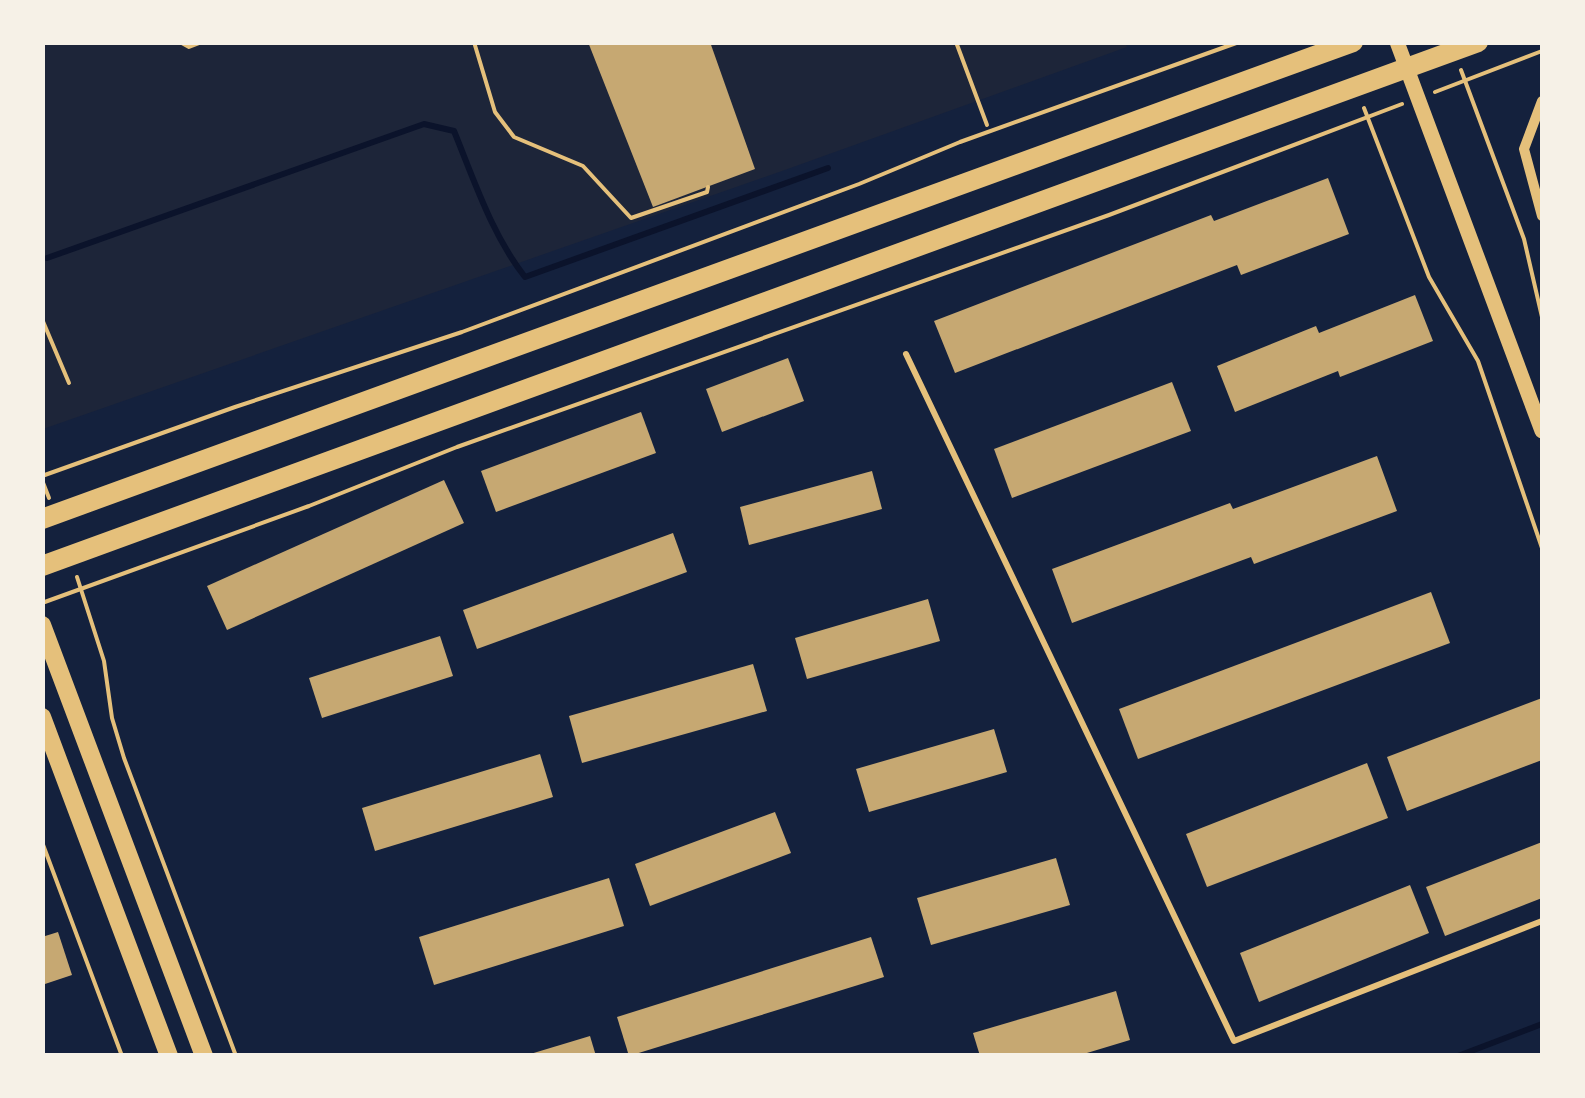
<svg xmlns="http://www.w3.org/2000/svg" width="1585" height="1098" font-family="'Golos Text',sans-serif">
<style>
.green{fill:#1d2539}
.lines{fill:none;stroke-linecap:round;stroke-linejoin:round}
.stream{stroke:#0b132b;stroke-width:6}
.building{fill:#c6a872}
.path{stroke:#e5c07b;stroke-width:4}
.service{stroke:#e5c07b;stroke-width:6}
.minor{stroke:#e5c07b;stroke-width:10}
.tertiary{stroke:#e5c07b;stroke-width:15}
.secondary{stroke:#e5c07b;stroke-width:18}
.primary{stroke:#e5c07b;stroke-width:20}
</style>
<rect width="100%" height="100%" fill="#14213d"/>
<polygon class="green" points="1125,42 1127,47 782,171 43,429 42,43"/>
<g class="lines">
<g class="stream">
<path d="M47,258L424,124L454,131C474,180 492,235 525,277L828,168"/>
<polyline points="1458,1056 1542,1024"/>
</g>
</g>
<g class="building">
<polygon points="588,42 710,42 755,169 653,207"/>
<polygon points="1328,178 1349,234 1241,275 1237,265 955,373 934,321 1211,215 1214,221"/>
<polygon points="1415,295 1433,341 1340,377 1338,371 1235,412 1217,366 1316,326 1319,333"/>
<polygon points="788,358 804,401 722,432 706,389"/>
<polygon points="1172,382 1191,431 1012,498 994,449"/>
<polygon points="641,412 656,453 496,512 481,471"/>
<polygon points="1377,456 1397,511 1254,564 1251,557 1072,623 1052,569 1230,503 1233,509"/>
<polygon points="872,471 882,509 749,545 740,507"/>
<polygon points="444,480 464,523 227,630 207,586"/>
<polygon points="673,533 687,572 477,649 463,610"/>
<polygon points="1431,592 1450,643 1138,759 1119,709"/>
<polygon points="928,599 940,641 807,679 795,638"/>
<polygon points="440,636 453,676 322,718 309,678"/>
<polygon points="753,664 767,711 582,763 569,716"/>
<polygon points="1542,698 1542,760 1407,811 1387,757"/>
<polygon points="994,729 1007,772 869,812 856,769"/>
<polygon points="540,754 553,797 375,851 362,808"/>
<polygon points="1367,763 1388,818 1207,887 1186,834"/>
<polygon points="775,812 791,853 650,906 635,864"/>
<polygon points="1542,842 1542,898 1445,936 1426,887"/>
<polygon points="1056,858 1070,905 931,945 917,898"/>
<polygon points="609,878 624,926 434,985 419,937"/>
<polygon points="1410,885 1429,933 1259,1002 1240,953"/>
<polygon points="58,932 72,975 42,985 42,937"/>
<polygon points="871,937 884,977 629,1056 617,1017"/>
<polygon points="1116,991 1130,1040 1077,1056 980,1056 973,1033"/>
<polygon points="590,1036 596,1056 527,1056 527,1055"/>
</g>
<g class="lines">
<g class="path">
<polyline points="180,42 189,47 202,42"/>
<polyline points="474,42 495,112 514,137 583,166 631,218 707,192 708,187"/>
<polyline points="956,42 987,125"/>
<polyline points="1461,70 1524,239 1542,317"/>
<polyline points="1435,92 1542,51"/>
<polyline points="1364,108 1429,277 1478,361 1542,548"/>
<polyline points="42,319 69,383"/>
<polyline points="42,476 235,407 462,332 859,184 960,142 1239,42"/>
<polyline points="42,480 49,498"/>
<polyline points="77,577 104,661 112,718 124,758 236,1056"/>
<polyline points="42,603 309,506 457,447 1109,215 1402,104"/>
<polyline points="42,842 122,1056"/>
</g>
<polyline class="service" points="906,354 1234,1041 1542,921"/>
<polyline class="minor" points="1542,101 1524,149 1542,216"/>
<polyline class="tertiary" points="1397,42 1542,431"/>
<g class="secondary">
<polyline points="42,625 204,1056"/>
<polyline points="42,717 169,1056"/>
</g>
<g class="primary">
<polyline points="42,519 1353,42"/>
<polyline points="42,566 1478,42"/>
</g>
</g>
<rect width="1585" height="1098" fill="none" stroke="#f6f1e7" stroke-width="90"/>
</svg>
